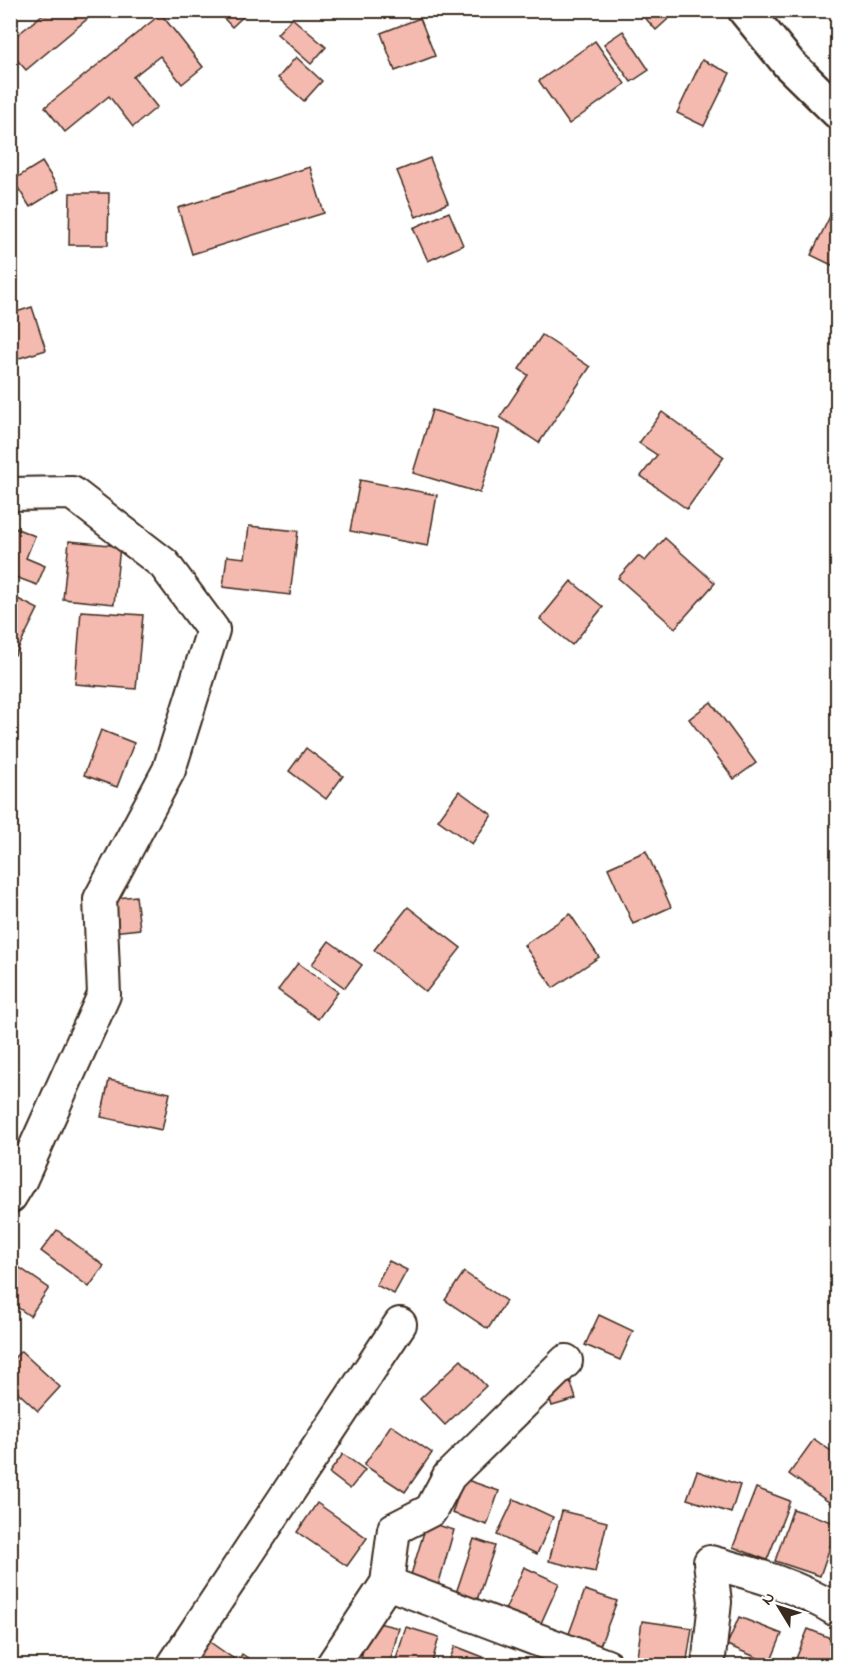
<svg xmlns="http://www.w3.org/2000/svg" width="848" height="1676" font-family="'Indie Flower',sans-serif">
<style>
.building{fill:#f4b9af;stroke:#3b2a1e;stroke-width:1.5}
.lines{fill:none;stroke-linecap:round;stroke-linejoin:round}
.minor-casing{stroke:#3b2a1e;stroke-width:36}
.tertiary-casing{stroke:#3b2a1e;stroke-width:38}
.minor{stroke:#fff;stroke-width:32}
.tertiary{stroke:#fff;stroke-width:33}
</style>
<rect width="100%" height="100%" fill="#fff"/>
<filter id="ink" filterUnits="userSpaceOnUse"><feTurbulence type="fractalNoise" baseFrequency=".0167" numOctaves="2"/><feDisplacementMap in="SourceGraphic" scale="12" xChannelSelector="R" yChannelSelector="G"/><feConvolveMatrix kernelMatrix="1 2 1 2 8 2 1 2 1" color-interpolation-filters="sRGB"/></filter>
<g filter="url(#ink)">
<g class="building">
<polygon points="48,10 98,10 26,70 10,52 10,41"/>
<polygon points="216,10 250,10 232,27"/>
<polygon points="638,10 678,10 656,30"/>
<polygon points="161,14 203,67 182,84 160,56 133,77 157,107 133,127 109,96 65,132 45,107"/>
<polygon points="292,18 326,47 311,64 277,34"/>
<polygon points="420,18 435,56 395,71 381,33"/>
<polygon points="623,31 649,70 631,82 604,44"/>
<polygon points="595,41 625,84 569,124 539,81"/>
<polygon points="296,57 322,81 304,101 278,78"/>
<polygon points="702,60 730,73 704,126 677,113"/>
<polygon points="430,158 448,203 416,217 397,171"/>
<polygon points="42,162 59,189 30,207 13,180"/>
<polygon points="310,167 324,213 192,254 178,208"/>
<polygon points="70,193 109,193 108,245 69,245"/>
<polygon points="838,200 838,268 811,255"/>
<polygon points="449,212 463,245 428,261 413,228"/>
<polygon points="32,307 46,350 16,359 10,342 10,314"/>
<polygon points="542,335 590,367 539,443 500,417 528,375 519,369"/>
<polygon points="432,410 500,430 480,493 413,473"/>
<polygon points="662,412 724,457 687,509 641,476 657,455 639,443"/>
<polygon points="360,480 437,495 428,546 350,531"/>
<polygon points="10,526 35,536 26,558 45,566 37,585 10,575"/>
<polygon points="249,526 298,531 290,595 223,587 227,556 245,558"/>
<polygon points="665,538 715,583 675,628 618,578 638,556 645,561"/>
<polygon points="69,541 120,546 114,604 63,599"/>
<polygon points="571,581 603,607 572,645 540,619"/>
<polygon points="12,596 38,609 15,655 10,652 10,599"/>
<polygon points="81,611 143,615 136,689 75,684"/>
<polygon points="711,702 756,763 734,779 689,719"/>
<polygon points="10,711 16,712 11,735 10,735"/>
<polygon points="101,730 134,743 117,787 84,775"/>
<polygon points="306,748 343,776 326,799 289,771"/>
<polygon points="459,791 492,815 472,844 438,820"/>
<polygon points="646,851 671,907 633,924 608,868"/>
<polygon points="136,896 140,929 112,932 108,899"/>
<polygon points="408,907 461,948 426,992 374,950"/>
<polygon points="570,914 599,957 553,988 524,945"/>
<polygon points="329,941 362,965 345,988 312,964"/>
<polygon points="298,963 338,992 318,1019 278,990"/>
<polygon points="109,1080 170,1093 162,1130 101,1117"/>
<polygon points="57,1230 104,1266 89,1287 41,1251"/>
<polygon points="10,1261 49,1288 30,1316 10,1302"/>
<polygon points="389,1261 407,1270 394,1294 376,1285"/>
<polygon points="464,1272 506,1301 488,1329 445,1300"/>
<polygon points="599,1315 633,1331 620,1360 585,1345"/>
<polygon points="21,1351 60,1387 38,1411 10,1385 10,1362"/>
<polygon points="461,1360 486,1386 445,1425 420,1399"/>
<polygon points="570,1380 576,1399 552,1406 546,1388"/>
<polygon points="391,1425 432,1453 405,1492 364,1465"/>
<polygon points="814,1439 838,1456 836,1507 789,1474"/>
<polygon points="343,1454 365,1470 350,1489 329,1473"/>
<polygon points="697,1471 740,1485 731,1513 687,1499"/>
<polygon points="464,1479 499,1491 487,1525 452,1513"/>
<polygon points="756,1488 790,1501 767,1560 733,1547"/>
<polygon points="514,1499 553,1517 537,1554 497,1535"/>
<polygon points="317,1503 367,1538 347,1566 297,1532"/>
<polygon points="793,1509 838,1524 820,1576 775,1561"/>
<polygon points="562,1511 607,1522 595,1572 549,1561"/>
<polygon points="427,1522 454,1530 438,1586 410,1578"/>
<polygon points="474,1539 495,1546 477,1600 456,1593"/>
<polygon points="524,1567 559,1583 537,1632 502,1617"/>
<polygon points="585,1590 617,1601 598,1651 567,1639"/>
<polygon points="739,1617 782,1634 770,1663 727,1645"/>
<polygon points="370,1621 399,1628 389,1666 375,1666 360,1662"/>
<polygon points="642,1621 692,1628 686,1666 652,1666 652,1659 637,1657"/>
<polygon points="406,1627 439,1637 431,1666 394,1666"/>
<polygon points="808,1629 838,1641 836,1666 793,1666"/>
<polygon points="207,1640 234,1659 229,1666 192,1666"/>
<polygon points="455,1646 483,1657 479,1666 447,1666"/>
<polygon points="242,1654 260,1666 235,1666"/>
</g>
<g class="lines">
<defs>
<g id="minor">
<polyline points="10,494 72,493 164,564 213,630 169,770 100,899 104,995 21,1179 10,1197"/>
<polyline points="387,1583 607,1666"/>
<polyline points="173,1666 400,1324"/>
<polyline points="332,1666 387,1583 394,1529 431,1510 449,1476 566,1361"/>
<path d="M708,1666L715,1602L710,1562C755,1574 798,1586 838,1611"/>
</g>
<polyline id="tertiary" points="745,10 789,64 838,112"/>
</defs>
<use href="#minor" class="minor-casing"/>
<use href="#tertiary" class="tertiary-casing"/>
<use href="#minor" class="minor"/>
<use href="#tertiary" class="tertiary"/>
</g>
</g>
<rect width="848" height="1676" fill="none" stroke="#fff" stroke-width="36"/>
<rect x="18" y="18" width="812" height="1640" fill="none" stroke="#3b2a1e" stroke-width="2" filter="url(#ink)"/>
<g transform="translate(779 1607) rotate(308)" stroke="#ffffff" stroke-width="4.5" paint-order="stroke">
<path d="M0-4.5L10 22L0 15L-10 22Z" fill="#3b2a1e"/>
<text y="-9" font-size="16" font-weight="bold" text-anchor="middle" fill="#3b2a1e">N</text>
</g>
</svg>
